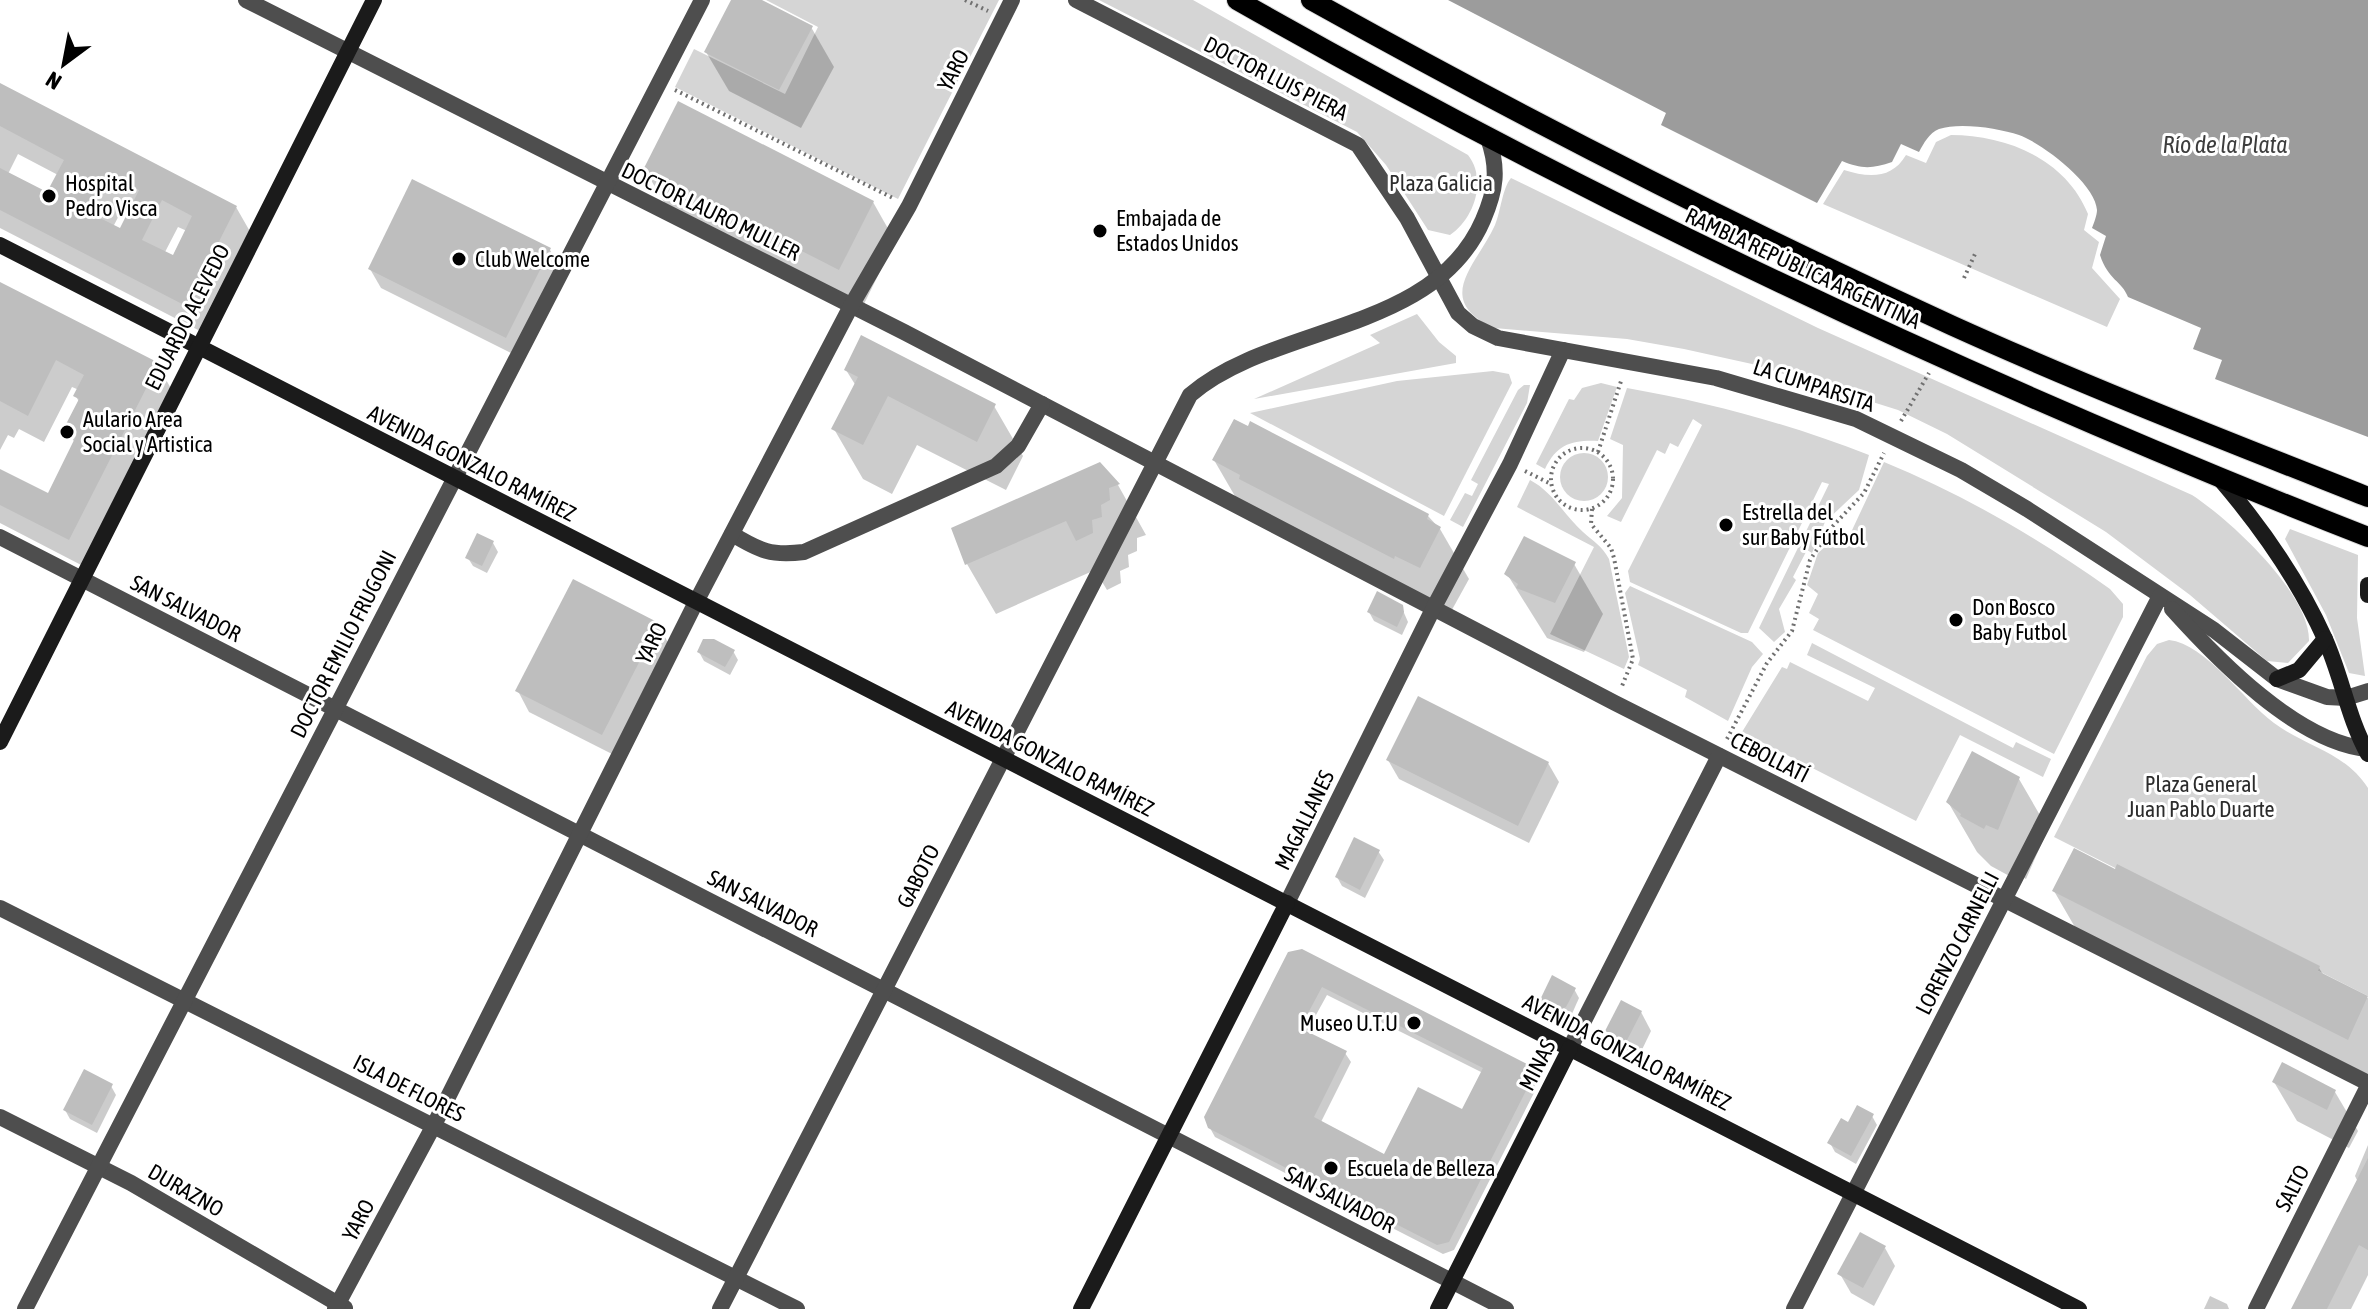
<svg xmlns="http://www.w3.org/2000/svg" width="2368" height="1309" font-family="'Asap Condensed',sans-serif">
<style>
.green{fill:#d5d5d5}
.water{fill:#9c9c9c}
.shadow{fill:#0003;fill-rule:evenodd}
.building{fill:#bebebe;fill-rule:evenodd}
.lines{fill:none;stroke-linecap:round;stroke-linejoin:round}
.primary-casing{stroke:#dbdbdb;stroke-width:22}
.path{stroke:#707070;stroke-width:4;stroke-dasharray:2 4;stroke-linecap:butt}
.street{stroke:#4e4e4e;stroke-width:16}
.secondary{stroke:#1b1b1b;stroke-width:16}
.primary{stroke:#000;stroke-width:20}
.poi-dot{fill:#000;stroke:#fff;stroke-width:3}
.labels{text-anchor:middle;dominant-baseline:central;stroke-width:6;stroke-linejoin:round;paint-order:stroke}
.street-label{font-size:22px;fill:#000;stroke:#fff}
.poi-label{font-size:22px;fill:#000;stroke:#fff;text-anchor:start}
.park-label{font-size:22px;fill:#2c2c2c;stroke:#fff}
.water-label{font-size:24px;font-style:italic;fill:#3d3d3d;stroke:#fff}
</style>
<rect width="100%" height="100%" fill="#fff"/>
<g class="green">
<polygon points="766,0 999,0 898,199 675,87 694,49 785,94 818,27"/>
<path d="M1099,0H1193L1468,155C1487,179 1475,218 1450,235L1428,230L1386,165L1357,132Z"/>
<path d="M1951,135C2006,135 2066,159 2088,214L2084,230L2099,242L2092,268L2120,299L2107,327L1823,204L1844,170C1869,178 1892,179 1906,155L1926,163L1936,142Z"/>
<path d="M1511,178L1818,328L2192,495C2229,519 2310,593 2309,641L2288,663L2267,661L2190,595L2106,532L1947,434L1898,410L1752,364L1684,349L1627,339L1494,328C1432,299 1477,265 1495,225C1501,211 1502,189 1511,178Z"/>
<polygon points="1417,314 1439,342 1456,356 1456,363 1254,399 1380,343 1370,335"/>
<polygon points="1493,371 1509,374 1512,383 1444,516 1250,413 1397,381"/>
<path d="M1601,383L1617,387L1598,441C1572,440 1557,444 1545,469L1536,464L1569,399L1574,400L1582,388Z"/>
<polygon points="1524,385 1530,385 1527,403 1463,527 1450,520 1465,493 1472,496 1478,484 1471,480 1518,390"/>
<path d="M1627,388C1712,403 1789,424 1869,455L1859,490L1825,522L1812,553L1807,550L1793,577L1796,580L1779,609L1785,632L1774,642L1759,628L1829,484L1822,482L1748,633H1741L1630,582L1628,571L1702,425L1693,419L1678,447L1670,443L1665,454L1657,450L1621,522L1607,516L1622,498L1623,445L1610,439Z"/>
<circle cx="1584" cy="477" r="24"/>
<path d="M1884,462C1965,495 2039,539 2110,589L2123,604V617L2054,754L1813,630L1819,619L1809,613L1818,594L1807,585L1818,553L1834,539L1846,543Z"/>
<path d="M1530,480C1553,492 1564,515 1583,532C1593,541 1602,546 1609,559L1629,657L1624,669L1550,634L1594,547L1517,507Z"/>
<polygon points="2290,529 2358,555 2357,618 2365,676 2349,673 2326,615 2285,539"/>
<polygon points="1630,586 1752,642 1763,654 1752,667 1728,721 1685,697 1687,690 1638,665 1640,659 1625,593"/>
<path d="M2169,640C2206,644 2243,700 2274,723C2306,747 2345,752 2368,788V996L2054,837L2147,656L2157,644Z"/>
<polygon points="1812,643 2013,748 2016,742 2051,759 2043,777 1960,735 1916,821 1742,732 1782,667 1787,669 1790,662 1868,701 1875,688 1807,655"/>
</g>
<path class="water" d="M1448,0H2368V437L2215,379L2222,360L2193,349L2201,328L2128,297C2122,281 2108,280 2100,255L2106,236L2092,228C2094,223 2097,215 2097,210C2096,184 2042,143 2019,135C1999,128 1959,122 1939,129C1929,133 1924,143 1919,152L1901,144L1892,162C1872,169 1861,169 1842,161L1817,203L1661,125L1666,113Z"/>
<g class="shadow">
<polygon points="733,0 758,0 811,27 834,67 801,128 729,91 706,52"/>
<path d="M0,85L236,207L252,235L202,332L0,228ZM18,154L58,175L48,195L8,174ZM126,202L133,206L120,231L113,227ZM178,227L187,231L174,258L164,254Z"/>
<polygon points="645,170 873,202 895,241 862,308 668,209"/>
<polygon points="550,250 561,268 517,356 381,288 370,269"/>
<polygon points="0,285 157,364 173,392 85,567 0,523 0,471 48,496 75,443 66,428 79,402 76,396 79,390 72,387 44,442 19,429 14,438 8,435 0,450"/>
<polygon points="846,370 994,406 1023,456 1006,490 917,445 892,494 863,479 834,429 856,386"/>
<polygon points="1214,460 1428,516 1440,529 1469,579 1448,617 1243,510"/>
<polygon points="1099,464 1118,485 1146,535 1137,538 1137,551 1128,555 1129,567 1120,571 1121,583 1107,590 1095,570 996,614 967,564"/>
<polygon points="493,543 498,552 487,573 473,566 468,558"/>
<polygon points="1574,564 1603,614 1584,652 1547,638 1507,574"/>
<polygon points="574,582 658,625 670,646 614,755 529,712 518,691"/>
<polygon points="1401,606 1408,622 1402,635 1374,621 1369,612"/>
<polygon points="733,651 738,660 730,675 704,661 699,652"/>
<polygon points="1388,760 1548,763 1559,782 1529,843 1399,779"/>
<polygon points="2019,779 2048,829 2026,879 2015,873 2013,878 1991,866 1977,852 1948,802"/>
<polygon points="1378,851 1384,860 1365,898 1342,886 1337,877"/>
<polygon points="2054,891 2319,968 2324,976 2368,998 2368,1084 2083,941"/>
<path d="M1290,954L1531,1076L1536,1089L1454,1250L1443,1254L1215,1137L1210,1128ZM1327,995L1483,1073L1463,1112L1385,1157L1321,1122L1351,1062L1345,1053L1306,1033Z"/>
<polygon points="1574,989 1579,998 1571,1016 1560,1020 1545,1013 1540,1004"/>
<polygon points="1641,1012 1651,1031 1637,1060 1618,1050 1607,1031"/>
<polygon points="2274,1082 2335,1092 2358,1131 2349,1148 2297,1121"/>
<polygon points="111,1086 116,1095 97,1133 70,1119 65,1110"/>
<polygon points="1872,1116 1877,1125 1856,1164 1835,1152 1830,1143 1849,1125"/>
<polygon points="2368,1145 2368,1275 2351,1309 2294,1309 2358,1182 2355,1176"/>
<polygon points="1885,1248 1895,1266 1874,1306 1851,1293 1840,1274"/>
<polygon points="2210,1296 2227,1304 2229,1309 2204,1309"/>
</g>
<g class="building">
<polygon points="731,0 762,0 813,26 779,90 704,52"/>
<path d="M0,83L237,206L186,306L0,210V168L47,192L64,160L0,126ZM110,175L139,190L120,228L90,213ZM162,200L192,216L173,255L142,240Z"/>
<polygon points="678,101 874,201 839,270 643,170"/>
<polygon points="412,179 551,248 506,338 368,269"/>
<polygon points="0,282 159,363 69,540 0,505 0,469 48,493 77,434 64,428 79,399 73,396 84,375 56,360 28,416 0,401"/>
<polygon points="861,335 996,404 977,442 888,396 863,445 831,429 858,377 844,370"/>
<polygon points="1234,419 1248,426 1250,421 1429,514 1427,519 1441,527 1420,568 1395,556 1394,559 1239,479 1240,475 1212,460"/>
<polygon points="1100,462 1120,484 1109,488 1110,500 1101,505 1102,517 1092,520 1093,533 1076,541 1066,521 965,565 951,528"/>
<polygon points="477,533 494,541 482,566 465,558"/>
<polygon points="1524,536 1576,562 1555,603 1516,588 1518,584 1504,574"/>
<polygon points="573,579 659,623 602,735 515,691"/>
<polygon points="1377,591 1403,605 1404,612 1397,627 1367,612"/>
<polygon points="703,639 714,639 735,650 725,667 697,652"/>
<polygon points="1418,696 1549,762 1518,826 1386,760"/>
<polygon points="1972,751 2020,777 1998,830 1986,825 1984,829 1960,816 1961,814 1946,802"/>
<polygon points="1354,837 1380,850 1360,890 1335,877"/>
<polygon points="2074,848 2115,869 2117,864 2320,966 2318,971 2368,996 2348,1040 2052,891"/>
<path d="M1302,949L1527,1064L1532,1079L1449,1242L1437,1245L1208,1128L1204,1117L1288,952ZM1322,987L1483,1068L1462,1109L1418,1087L1384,1154L1314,1117L1347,1051L1300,1028Z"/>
<polygon points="1552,975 1576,988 1566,1007 1554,1012 1538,1004"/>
<polygon points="1621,1000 1642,1011 1626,1042 1605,1031"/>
<polygon points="2282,1062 2336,1090 2327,1110 2272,1082"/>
<polygon points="84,1069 113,1084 92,1125 63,1110"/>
<polygon points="1857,1105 1874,1114 1851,1156 1827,1143 1841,1118 1848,1122"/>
<polygon points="2368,1158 2368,1250 2359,1245 2327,1309 2291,1309"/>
<polygon points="1860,1232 1886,1246 1863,1288 1837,1274"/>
</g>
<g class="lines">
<defs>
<g id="primary">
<path d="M1237,0C1601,207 1978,384 2368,537"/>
<path d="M1311,0C1521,117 1734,226 1953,326C2090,388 2229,442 2368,497"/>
</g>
</defs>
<use href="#primary" class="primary-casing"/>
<g class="path">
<polyline points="965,0 988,11"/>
<polyline points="675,90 893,198"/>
<polyline points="1964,278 1975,254"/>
<polyline points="1901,421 1929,373"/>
<circle cx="1582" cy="479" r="31"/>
<polyline points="1598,452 1622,378"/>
<polyline points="1525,471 1551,484"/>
<polyline points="1592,509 1591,524 1611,548 1614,558 1633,659 1622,686"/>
<polyline points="1727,739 1767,663 1792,631 1810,560 1832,527 1864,493 1884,453"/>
</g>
<g class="street">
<polyline points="246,0 904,332 1615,703 2368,1083"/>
<polyline points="1076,0 1358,145 1407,218 1458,313 1473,326 1498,338 1716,378 1856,419 1961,470 2027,509 2214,630 2277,679 2327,697 2346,698 2368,691"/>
<path d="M732,534C760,551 771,556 804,552L996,466L1018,446L1042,404"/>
<polyline points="0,537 1506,1309"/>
<path d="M2172,609C2217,659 2298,743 2368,749"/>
<polyline points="1287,903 1434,607 1510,464 1563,350"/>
<polyline points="0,908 797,1309"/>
<polyline points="1570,1048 1719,756"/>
<polyline points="0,1117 131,1183 345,1308"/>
<polyline points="25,1309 702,0"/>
<polyline points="335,1309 434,1125 696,602 851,306 909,206 1012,0"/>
<path d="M720,1309L1190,395C1272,324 1434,334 1483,220C1496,190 1499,169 1488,138"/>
<polyline points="1794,1309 2160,596"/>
<polyline points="2256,1309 2368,1086"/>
</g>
<g class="secondary">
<polyline points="0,245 2079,1309"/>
<path d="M2220,479C2261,527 2299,581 2325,639C2342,677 2348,718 2368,754"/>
<polyline points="2368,585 2368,595"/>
<polyline points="2277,679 2299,670 2325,639"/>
<polyline points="0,742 374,0"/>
<polyline points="1081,1309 1287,903"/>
<polyline points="1438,1309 1570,1048"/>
</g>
<use href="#primary" class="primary"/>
</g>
<g class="poi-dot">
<circle cx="49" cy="196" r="8"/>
<circle cx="1100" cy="231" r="8"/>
<circle cx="459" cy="259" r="8"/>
<circle cx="67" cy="432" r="8"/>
<circle cx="1726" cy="525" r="8"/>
<circle cx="1956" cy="620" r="8"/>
<circle cx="1414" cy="1023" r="8"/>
<circle cx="1331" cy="1168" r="8"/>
</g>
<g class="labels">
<g class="street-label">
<text transform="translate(953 70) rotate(-63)">YARO</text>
<text transform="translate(1276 78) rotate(27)">DOCTOR LUIS PIERA</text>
<text transform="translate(711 211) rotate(26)">DOCTOR LAURO MULLER</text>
<text transform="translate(1803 268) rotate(25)">RAMBLA REPÚBLICA ARGENTINA</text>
<text transform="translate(187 317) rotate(-63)">EDUARDO ACEVEDO</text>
<text transform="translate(1814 385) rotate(18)">LA CUMPARSITA</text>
<text transform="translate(472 463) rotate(27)">AVENIDA GONZALO RAMÍREZ</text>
<text transform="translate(186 608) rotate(27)">SAN SALVADOR</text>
<text transform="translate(651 643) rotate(-64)">YARO</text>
<text transform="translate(343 644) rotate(-63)">DOCTOR EMILIO FRUGONI</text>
<text transform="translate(1770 757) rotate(27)">CEBOLLATÍ</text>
<text transform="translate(1050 758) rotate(27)">AVENIDA GONZALO RAMÍREZ</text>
<text transform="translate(1304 820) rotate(-64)">MAGALLANES</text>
<text transform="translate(918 876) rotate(-63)">GABOTO</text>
<text transform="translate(763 903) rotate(27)">SAN SALVADOR</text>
<text transform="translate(1957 943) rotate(-63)">LORENZO CARNELLI</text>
<text transform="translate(1627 1052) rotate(27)">AVENIDA GONZALO RAMÍREZ</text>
<text transform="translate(1537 1065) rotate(-63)">MINAS</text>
<text transform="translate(409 1088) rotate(27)">ISLA DE FLORES</text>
<text transform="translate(2292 1188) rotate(-63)">SALTO</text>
<text transform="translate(186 1190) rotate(30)">DURAZNO</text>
<text transform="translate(1340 1199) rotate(27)">SAN SALVADOR</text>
<text transform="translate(358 1220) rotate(-62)">YARO</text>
</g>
<g class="poi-label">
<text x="65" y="183">Hospital<tspan x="65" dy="25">Pedro Visca</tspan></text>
<text x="1116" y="218">Embajada de<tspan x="1116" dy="25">Estados Unidos</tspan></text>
<text x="475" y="259">Club Welcome</text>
<text x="83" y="419">Aulario Area<tspan x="83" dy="25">Social y Artistica</tspan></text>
<text x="1742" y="512">Estrella del<tspan x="1742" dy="25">sur Baby Fútbol</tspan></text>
<text x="1972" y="607">Don Bosco<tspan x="1972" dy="25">Baby Futbol</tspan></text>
<text x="1398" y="1023" text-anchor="end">Museo U.T.U</text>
<text x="1347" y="1168">Escuela de Belleza</text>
</g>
<g class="park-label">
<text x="1441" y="183">Plaza Galicia</text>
<text x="2201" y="784">Plaza General<tspan x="2201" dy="25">Juan Pablo Duarte</tspan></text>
</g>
<g class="water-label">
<text x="2225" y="144">Río de la Plata</text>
</g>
</g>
<g transform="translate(64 64) rotate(212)" stroke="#ffffff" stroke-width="6" paint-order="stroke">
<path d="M0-6L14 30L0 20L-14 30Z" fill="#000000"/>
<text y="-12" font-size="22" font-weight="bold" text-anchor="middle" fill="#000000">N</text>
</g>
</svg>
